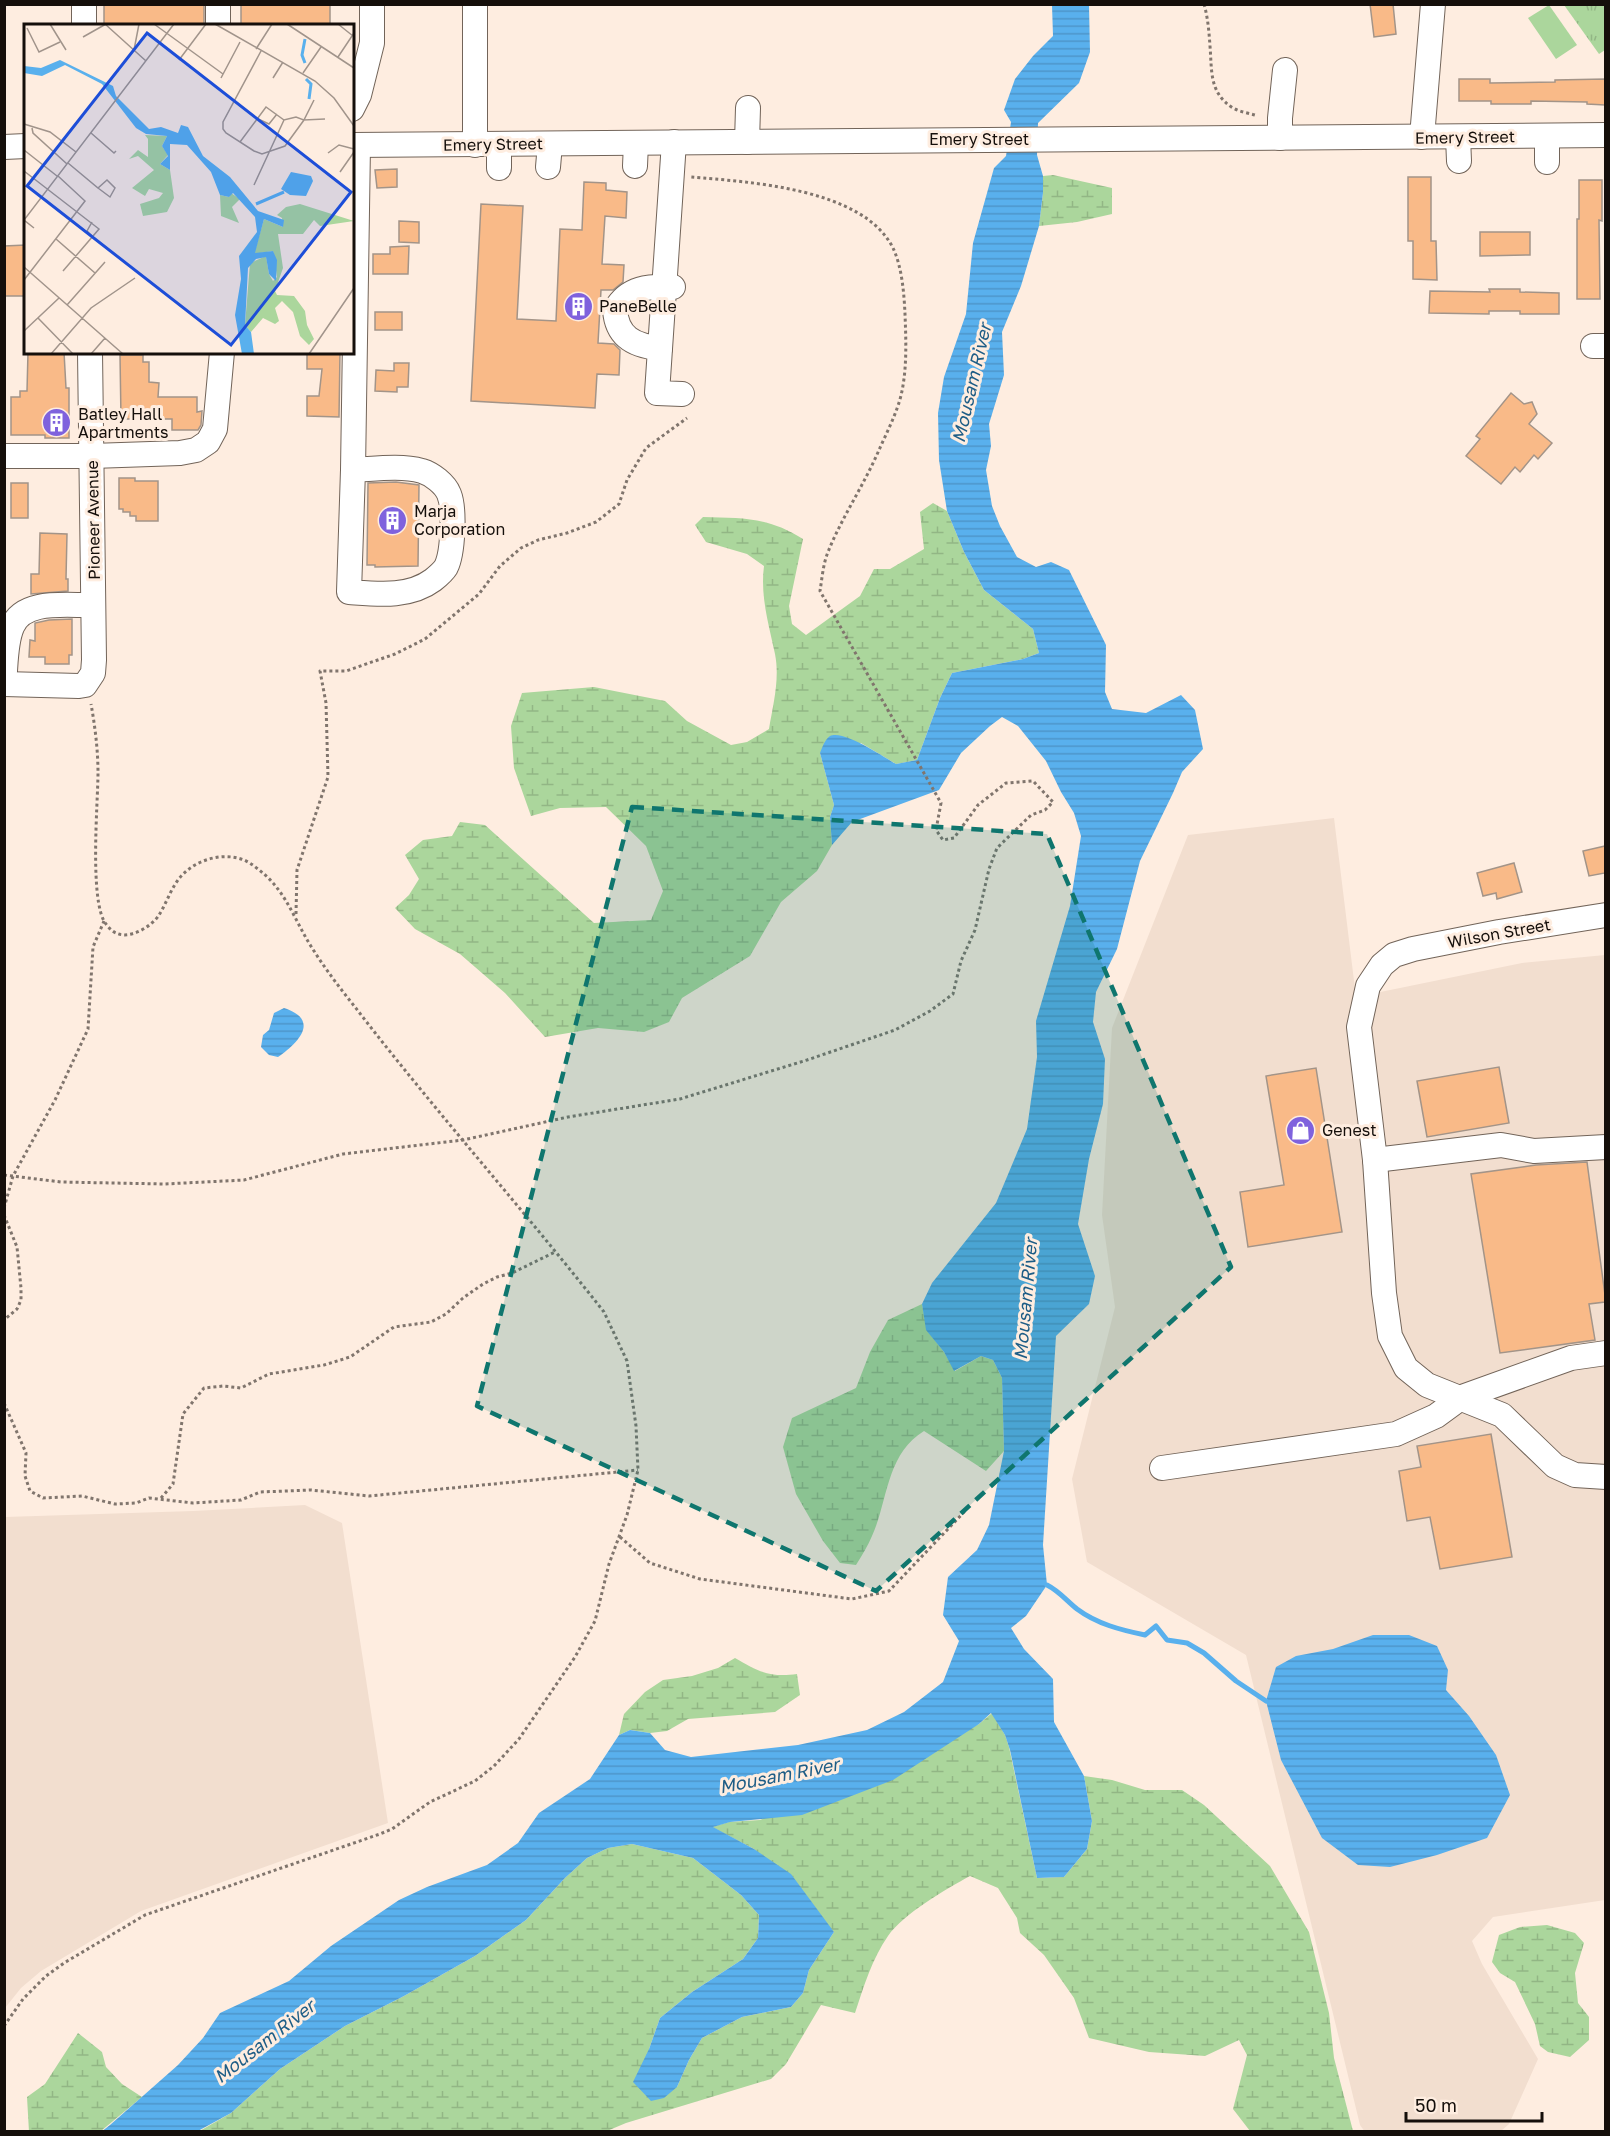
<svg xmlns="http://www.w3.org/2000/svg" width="1610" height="2136" font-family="'Golos Text',sans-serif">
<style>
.industrial{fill:#f2decf}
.wetland{fill:url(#wetland-marsh)}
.park{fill:url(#park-tufts)}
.pitch{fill:#abd69c}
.water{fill:url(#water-rules)}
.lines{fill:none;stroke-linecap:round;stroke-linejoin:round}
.stream{stroke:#59b0ed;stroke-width:5}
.building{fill:#f9ba88;stroke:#a39488;stroke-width:1.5}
.minor-casing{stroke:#726459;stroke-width:26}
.path{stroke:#80756d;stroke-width:3;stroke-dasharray:3 3;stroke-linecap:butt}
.minor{stroke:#fff;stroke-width:24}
.marked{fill:#0f766e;fill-opacity:0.2;stroke:#0f766e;stroke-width:4.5;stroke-dasharray:12 8;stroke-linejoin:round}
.labels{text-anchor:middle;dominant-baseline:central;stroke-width:6;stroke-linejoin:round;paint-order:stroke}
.street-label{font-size:16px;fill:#150f0b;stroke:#feede0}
.poi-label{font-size:16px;fill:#150f0b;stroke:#feede0;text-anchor:start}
.water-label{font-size:18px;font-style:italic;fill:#1e5d86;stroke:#feede0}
.inset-river{fill:none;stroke:#59b0ed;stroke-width:3}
.inset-road{fill:none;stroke:#a1948b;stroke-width:1.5}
.view{fill:#1d4ed8;fill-opacity:0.15;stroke:#1d4ed8;stroke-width:3}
.inset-edge{fill:none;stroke:#150f0b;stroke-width:3}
</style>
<defs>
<pattern id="wetland-marsh" width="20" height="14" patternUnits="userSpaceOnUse" patternTransform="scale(1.5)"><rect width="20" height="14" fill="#abd69c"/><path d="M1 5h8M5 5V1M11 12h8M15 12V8" fill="none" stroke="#92b685"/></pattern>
<pattern id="park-tufts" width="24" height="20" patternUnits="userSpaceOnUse" patternTransform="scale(1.5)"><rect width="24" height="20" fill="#abd69c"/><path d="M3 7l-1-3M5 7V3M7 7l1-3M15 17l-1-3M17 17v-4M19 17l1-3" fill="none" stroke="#92b685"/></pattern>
<pattern id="water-rules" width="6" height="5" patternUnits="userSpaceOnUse" patternTransform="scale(1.5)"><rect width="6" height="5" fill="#59b0ed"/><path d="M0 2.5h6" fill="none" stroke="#4d96ca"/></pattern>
</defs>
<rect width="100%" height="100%" fill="#feede0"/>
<g class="industrial">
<polygon points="1334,818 1356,997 1522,963 1605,955 1605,1900 1493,1917 1472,1941 1482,1964 1538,2059 1509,2124 1501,2131 1365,2132 1360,2125 1246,1655 1087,1562 1072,1479 1115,1307 1102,1215 1112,1028 1188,835"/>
<polygon points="305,1505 342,1523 388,1823 141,1911 41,1971 21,1988 5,2008 5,1517 193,1511"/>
</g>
<g class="wetland">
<polygon points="1053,175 1112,188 1112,214 1077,222 1039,226 1043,193 1043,176"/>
<path d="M933,503L947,511L964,552L984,590L1033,629L1039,653L1023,659L952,673L940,698L917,760L896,764L861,743L820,753L834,805L830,817L832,845L817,871L781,902L750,956L682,998L669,1022L644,1032L598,1028L545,1037L505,993L460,954L415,929L395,908L409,895L419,879L405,855L423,840L452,836L460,822L485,825L594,923L651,920L663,891L646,846L606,807L560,808L531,816L514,768L511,726L522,693L594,687L665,701L687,721L731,745L747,742L769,729C773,705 780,679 775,654C769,625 760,596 764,566L747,554L706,542L695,525L703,517C743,518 768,517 803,539L789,606L792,624L806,635L860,596L874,569H890L924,549L920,512Z"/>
<path d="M922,1304L927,1330L944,1352L955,1371L981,1356L993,1360L1002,1378L1004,1451L986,1471L924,1431C886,1454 888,1501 872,1536C868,1546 862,1555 856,1565L840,1563L823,1541L796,1494L783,1447L792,1418L856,1388L870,1352L888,1320Z"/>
<path d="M735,1658C757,1671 770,1678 797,1674L800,1695L775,1712L688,1719L667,1731L650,1733L630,1730L619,1735L624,1714L645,1692L663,1680L692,1676L718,1668Z"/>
<path d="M992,1713L1005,1735L1009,1747L1037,1878L1064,1877L1087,1849L1092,1821L1084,1776L1112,1780L1145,1790H1182L1204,1805L1270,1866L1309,1932L1329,2013L1334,2058L1353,2131H1250L1233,2109L1247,2055L1239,2040L1205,2056L1149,2052L1089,2038L1074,1998L1044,1955L1020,1933L1017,1918L998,1888L970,1876C946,1889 903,1914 888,1936C872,1959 864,1986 855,2013L821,2005L786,2064L771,2079L626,2123L607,2131L198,2132L231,2113L280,2069L345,2026L404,1996L475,1956L526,1920L565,1878L587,1858L608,1848L632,1844L693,1858L741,1895L759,1915L758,1938L743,1959L692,1992L660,2018L649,2049L677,2087L689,2060L702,2038L742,2017L791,2007L803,1993L809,1970L834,1932L754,1849L712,1827L729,1822L760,1820L979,1724Z"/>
<polygon points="1547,1925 1575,1933 1584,1943 1575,1973 1578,2003 1589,2017 1589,2040 1570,2057 1548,2052 1540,2046 1535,2024 1515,1982 1500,1973 1492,1962 1499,1935 1520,1927"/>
<polygon points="78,2033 102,2052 106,2067 122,2084 142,2097 101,2131 29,2132 27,2097 45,2084"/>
</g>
<polygon class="park" points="1564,5 1603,5 1605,8 1605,50 1599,54"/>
<polygon class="pitch" points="1549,5 1577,45 1556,59 1528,18"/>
<g class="water">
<path d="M1052,5H1089L1090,52L1079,83L1038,123L1037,155L1043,176V193L1039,226L1021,286L1002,332L1004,375L989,424L991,446L986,470L992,506L1000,526L1017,557L1036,567L1051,562L1069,570L1106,645L1105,692L1112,709L1146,713L1181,695L1195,710L1203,749L1182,772L1173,793L1140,861L1117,949L1096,992L1093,1022L1105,1059L1103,1104L1089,1159L1078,1224L1095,1276L1089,1304L1056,1336L1043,1545L1047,1585L1026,1616L1011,1628L1024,1649L1053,1679L1054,1722L1084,1776L1092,1821L1087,1849L1064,1877L1037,1878L1010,1750L1005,1735L991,1713L979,1724L893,1780L802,1815L730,1822L713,1827L754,1849L791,1874L834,1932L809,1970L803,1993L791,2007L742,2017L702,2038L689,2060L677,2087L664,2098L651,2101L633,2082L649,2049L660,2018L692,1992L743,1959L758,1938L759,1915L741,1895L693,1858L632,1844L608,1848L587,1858L565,1878L526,1920L475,1956L404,1996L345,2026L280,2069L231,2113L198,2131L101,2132L110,2125L178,2065L203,2038L220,2013L289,1981L331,1946L399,1900L427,1887L487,1865L518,1843L539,1813L590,1779L619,1735L630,1730L650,1733L665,1750L691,1757L798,1745L867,1730L904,1712L943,1682L959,1641L943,1615L948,1577L977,1550L989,1525L1004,1451L1002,1378L993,1360L981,1356L954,1371L944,1352L926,1330L922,1304L932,1283L996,1203L1027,1129L1037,1057L1036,1021L1070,906L1081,836L1074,813L1061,792L1046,761L1018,726L1002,717L990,726L961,753L939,790L852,822L832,845L830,817L834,805L820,753C822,748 825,739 830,736C843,729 884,757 896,764L917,760L940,698L952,673L1023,659L1039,653L1033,629L984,590L964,552L947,511L939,460L938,413L944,377L966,314L973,243L994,168L1006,156L1011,122L1004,110L1015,79L1033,56L1053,36Z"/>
<path d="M284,1008C321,1020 298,1043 278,1057L269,1055L261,1047L263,1035L269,1030L274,1013Z"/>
<polygon points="1373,1635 1409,1635 1437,1646 1448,1670 1446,1690 1469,1716 1496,1755 1510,1795 1487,1838 1437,1855 1390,1867 1358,1865 1322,1838 1281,1760 1266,1701 1276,1667 1296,1656 1333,1649"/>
</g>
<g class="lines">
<path class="stream" d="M1047,1585C1059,1591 1067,1601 1077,1609C1097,1624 1121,1630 1145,1635L1156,1626L1167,1640L1187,1643L1204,1653L1236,1681L1266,1701"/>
</g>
<g class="building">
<rect x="104" y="4" width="100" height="22"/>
<rect x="241" y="4" width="89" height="22"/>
<polygon points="1370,4 1393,4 1396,34 1374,37"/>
<polygon points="1459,79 1490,79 1490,83 1555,82 1555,80 1605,79 1605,105 1587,104 1587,102 1531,101 1531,104 1491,104 1491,101 1459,101"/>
<polygon points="397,169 397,187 377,188 375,170"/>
<polygon points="1408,177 1431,177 1431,241 1436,241 1437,280 1413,279 1413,241 1408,241"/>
<polygon points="1579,180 1602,180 1602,221 1599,220 1600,299 1577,299 1577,219 1579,219"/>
<polygon points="584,182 606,183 606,190 627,192 626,218 605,216 602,264 624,265 623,282 613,290 601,290 598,343 614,344 620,350 619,375 597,374 595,408 471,401 481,204 523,206 517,319 556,321 560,229 582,230"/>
<polygon points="399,221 419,222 419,243 399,242"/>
<polygon points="1480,232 1530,232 1530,255 1480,256"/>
<polygon points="26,245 26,296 4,296 4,246"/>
<polygon points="409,246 408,274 373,274 373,254 390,254 390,247"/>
<polygon points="1489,289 1520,289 1520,292 1559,293 1559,314 1520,314 1520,311 1489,311 1489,314 1429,313 1430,291 1490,292"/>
<rect x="375" y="312" width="27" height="18"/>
<polygon points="28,352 64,352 66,388 69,388 69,438 45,438 45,435 11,435 11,397 20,397 20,391 27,391"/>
<polygon points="307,352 340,352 339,417 307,416 307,396 319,396 322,369 307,369"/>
<polygon points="120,355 143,355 143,362 149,362 149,382 159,383 158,397 197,397 197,412 202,411 201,425 198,430 172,430 172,419 121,419"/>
<polygon points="394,363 409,363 408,387 397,387 397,392 375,391 376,370 394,371"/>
<polygon points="1511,393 1524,404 1532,402 1537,414 1529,424 1552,443 1538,459 1534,455 1520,472 1515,467 1501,484 1466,456 1480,439 1476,436"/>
<polygon points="119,478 135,478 135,481 158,481 158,521 136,521 136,516 130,516 130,512 123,512 123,509 119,509"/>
<polygon points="396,482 419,485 418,566 375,567 375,565 367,565 368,483"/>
<rect x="11" y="483" width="17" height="35"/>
<polygon points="40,533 67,534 66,579 68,579 68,591 31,594 31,574 39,574"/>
<polygon points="72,619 72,655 69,655 69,664 45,664 45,657 29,657 30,640 35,641 35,623 49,620"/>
<polygon points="1605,846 1605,873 1589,876 1583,851"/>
<polygon points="1514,863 1522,892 1497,899 1496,893 1483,896 1477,873"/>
<polygon points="1499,1067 1509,1123 1427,1137 1417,1081"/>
<polygon points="1316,1068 1342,1232 1248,1247 1240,1192 1284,1185 1266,1076"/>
<polygon points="1587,1162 1605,1295 1605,1302 1589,1304 1595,1340 1500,1353 1471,1174 1536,1165"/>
<polygon points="1491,1434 1512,1557 1440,1569 1430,1517 1407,1521 1399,1471 1421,1467 1417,1446"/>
</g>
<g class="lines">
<defs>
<g id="minor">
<polyline points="84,4 84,26"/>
<polyline points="475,4 475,145"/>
<polyline points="218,26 218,4"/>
<polyline points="352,109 359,95 372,43 372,4"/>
<polyline points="1547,136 1547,162"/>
<polyline points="1422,137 1433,4"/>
<polyline points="1458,137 1459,161"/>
<polyline points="1280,138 1280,118 1285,70"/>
<polyline points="674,142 657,393 682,394"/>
<polyline points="747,142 748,108"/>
<polyline points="352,145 1606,135"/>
<polyline points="4,147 26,146"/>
<polyline points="635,166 636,143"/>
<polyline points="548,167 550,144"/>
<polyline points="499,168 499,144"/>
<polyline points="1593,346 1606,346"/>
<path d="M660,348C634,346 617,337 615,310C628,287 649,286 673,287"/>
<polyline points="4,456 92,456 180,453 196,450 208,442 215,429 222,352"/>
<path d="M353,470L349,592C377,594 409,598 433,580C438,576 443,572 446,567C453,553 455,509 449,494C445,484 432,474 422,471C400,465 375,469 353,470L358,145"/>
<path d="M4,683C6,666 5,643 12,627C23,598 69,606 93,605"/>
<polyline points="4,684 79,686 85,685 93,673 94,660 90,352"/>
<polyline points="1606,915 1499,932 1413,949 1394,955 1382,965 1368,986 1359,1027 1375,1160 1384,1293 1390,1336 1406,1368 1427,1385 1502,1415 1555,1466 1575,1475 1606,1477"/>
<polyline points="1375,1160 1501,1145 1534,1151 1606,1147"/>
<polyline points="1162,1468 1396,1434 1436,1416 1462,1397 1571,1358 1606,1353"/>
</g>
</defs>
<use href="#minor" class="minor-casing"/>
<g class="path">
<path d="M1204,4C1208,18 1209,32 1210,46C1212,71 1209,93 1233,108C1240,112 1248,113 1255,115"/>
<polyline points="296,914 297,870 328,777 326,703 320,671 346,671 395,654 425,639 479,594 500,566 521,548 538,540 567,533 596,522 619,504 627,480 646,448 687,418"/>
<path d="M4,1175L61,1182L165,1184L244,1180L343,1154L463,1140L568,1117L680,1099L807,1060L895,1030L930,1011L953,994L961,961L975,930L989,869L997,848L1031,815L1045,810L1053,802L1033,781L1006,783L978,805L954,838L943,840L936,830L941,803L820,591C822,579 823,564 828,552C842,517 864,485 879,450C887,432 898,411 902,391C907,366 906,340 905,314C904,293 902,267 893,248C863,188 749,182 691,177"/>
<polyline points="4,1208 13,1176 55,1100 88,1029 93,947 104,921"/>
<polyline points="4,1215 17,1247 21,1288 21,1300 17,1309 4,1320"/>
<polyline points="4,1403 26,1453 25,1476 30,1491 43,1498 82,1496 115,1504 136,1503 149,1498 193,1503 241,1500 260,1492 311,1490 369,1496 638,1470"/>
<polyline points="161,1498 173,1484 183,1414 204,1388 223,1386 241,1388 269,1374 324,1365 350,1357 394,1327 431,1322 446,1314 463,1298 483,1284 497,1277 512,1273 555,1252"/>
<polyline points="620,1537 650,1563 700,1579 852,1599 889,1591 966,1510"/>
<path d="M4,2026L23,1999L46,1976L64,1963L145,1915L380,1834L392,1829L430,1802L475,1781L494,1766L519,1739L575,1657L595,1621L609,1564L627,1515L638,1470L636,1426L627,1361L604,1312C523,1209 435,1111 355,1007C339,987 323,966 309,943C295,920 286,893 264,874C258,869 251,863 244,860C221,851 192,861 178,880C170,891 166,904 159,915C152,926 130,940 116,933C113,932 108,927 106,924C89,903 98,802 98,773C98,750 95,726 91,704"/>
</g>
<use href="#minor" class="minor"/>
</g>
<path class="marked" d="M632,807L1047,834L1231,1267L876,1591L477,1406Z"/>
<defs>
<symbol id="building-disc" viewBox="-11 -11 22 22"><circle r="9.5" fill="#7f62dd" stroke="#feede0"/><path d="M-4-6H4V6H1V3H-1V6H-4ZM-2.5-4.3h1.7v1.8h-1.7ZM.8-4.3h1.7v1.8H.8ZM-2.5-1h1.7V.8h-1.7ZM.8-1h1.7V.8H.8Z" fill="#fff"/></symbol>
<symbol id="shop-disc" viewBox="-11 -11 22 22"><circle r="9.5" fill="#7f62dd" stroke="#feede0"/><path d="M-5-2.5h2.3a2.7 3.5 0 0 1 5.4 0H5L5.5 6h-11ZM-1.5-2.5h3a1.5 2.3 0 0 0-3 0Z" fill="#fff"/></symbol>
</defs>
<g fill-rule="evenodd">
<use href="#building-disc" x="562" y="290" width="33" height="33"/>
<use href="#building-disc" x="40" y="406" width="33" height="33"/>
<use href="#building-disc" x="376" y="504" width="33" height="33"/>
<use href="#shop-disc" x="1284" y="1114" width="33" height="33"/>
</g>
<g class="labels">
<g class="street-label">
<text transform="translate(1465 137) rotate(-1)">Emery Street</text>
<text x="979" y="139">Emery Street</text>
<text transform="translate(493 144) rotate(-1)">Emery Street</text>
<text transform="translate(93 520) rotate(-91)">Pioneer Avenue</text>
<text transform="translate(1499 933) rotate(-10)">Wilson Street</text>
</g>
<g class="poi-label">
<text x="599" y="306">PaneBelle</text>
<text x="78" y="414">Batley Hall<tspan x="78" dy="18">Apartments</tspan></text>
<text x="414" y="511">Marja<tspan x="414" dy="18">Corporation</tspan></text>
<text x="1322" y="1130">Genest</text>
</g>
<g class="water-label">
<text transform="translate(971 383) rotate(-77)">Mousam River</text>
<text transform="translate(1025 1299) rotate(-85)">Mousam River</text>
<text transform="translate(779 1775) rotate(-11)">Mousam River</text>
<text transform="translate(264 2041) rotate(-38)">Mousam River</text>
</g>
</g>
<g transform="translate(24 24)">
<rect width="330" height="330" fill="#feede0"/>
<path d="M121,111L143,112L138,122L144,131L136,140L146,146L150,174L143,188L119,192L116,180L135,174L139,169L125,165L121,172L108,164L130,146L114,132L105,135L114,126L124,133V115ZM207,169L216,175L208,183L215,199L197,192L196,171L205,173ZM276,180L330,197L296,202L290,196L279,210H254L259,244L251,267L253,271L270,272L281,287L283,301L290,315L285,321L276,312L269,288L258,277L251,284L255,297L251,300L239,294L227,308L221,301L226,239L242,232L245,250L249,257L253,253L249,227L230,230L240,195L259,203L258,194L253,191L262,183Z" fill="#abd69c"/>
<path d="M36,36L89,62L92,72L125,105L137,103L154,109L157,101L164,103L179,132L206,153L234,187L260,196L259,203L240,195L231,229L249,227L253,236L252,257L245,250L242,233L232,235L224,244L221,301L227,308L230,330H218L211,291L217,255L215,232L233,208L231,193L209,169L205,173L196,171L187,148L163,121L146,120V146L136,140L144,132L138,122L143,112L122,110L112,104L78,60L41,41L18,52L0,49V42L17,44ZM267,148L287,152L289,157L282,172L266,171L257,165Z" fill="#59b0ed"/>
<path class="inset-river" d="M281,39L278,31L281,15M282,55L287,60L285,75M232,180L260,168"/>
<path class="inset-road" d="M26,0L42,26M81,0L122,37M130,0L199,50M191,0L291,57L310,74L330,102M263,0L330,44M314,0L329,12M3,4L15,28L36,18M59,13L82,0M232,25L248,0M110,26L115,0M314,33L330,9M155,36L182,0M279,49L297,23M197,54L216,18M249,54L259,38M290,76L280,96L301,95M232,94L245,100L253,90M0,100L26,108L52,128M8,104L9,109L43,140M67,109L90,129L92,127M216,118L242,83L260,96L272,93L280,96L261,122L238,130L230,127L202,109L199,105V98L237,27M0,126L33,152M304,129L315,121L330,125M44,139L74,164L83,156L91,164L86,173L74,164M0,147L75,205L39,247M316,148L330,128M230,161L260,96M68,198L63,207L69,213M10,204L0,196L150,0M32,215L71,249M0,243L99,330M0,256L61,177L34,152M43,281L81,238M14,294L49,330M0,307L35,274M27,330L67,284L111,254M67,330L81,314M285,330L330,264"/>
<path class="view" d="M123,9L327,168L207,321L3,162Z"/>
<rect width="330" height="330" class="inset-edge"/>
</g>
<rect width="1610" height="2136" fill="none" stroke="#150f0b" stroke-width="12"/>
<path d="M1406 2112v9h136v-9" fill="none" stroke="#150f0b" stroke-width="3"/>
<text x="1415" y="2112" font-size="18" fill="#150f0b" stroke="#feede0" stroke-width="4.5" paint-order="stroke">50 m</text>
</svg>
